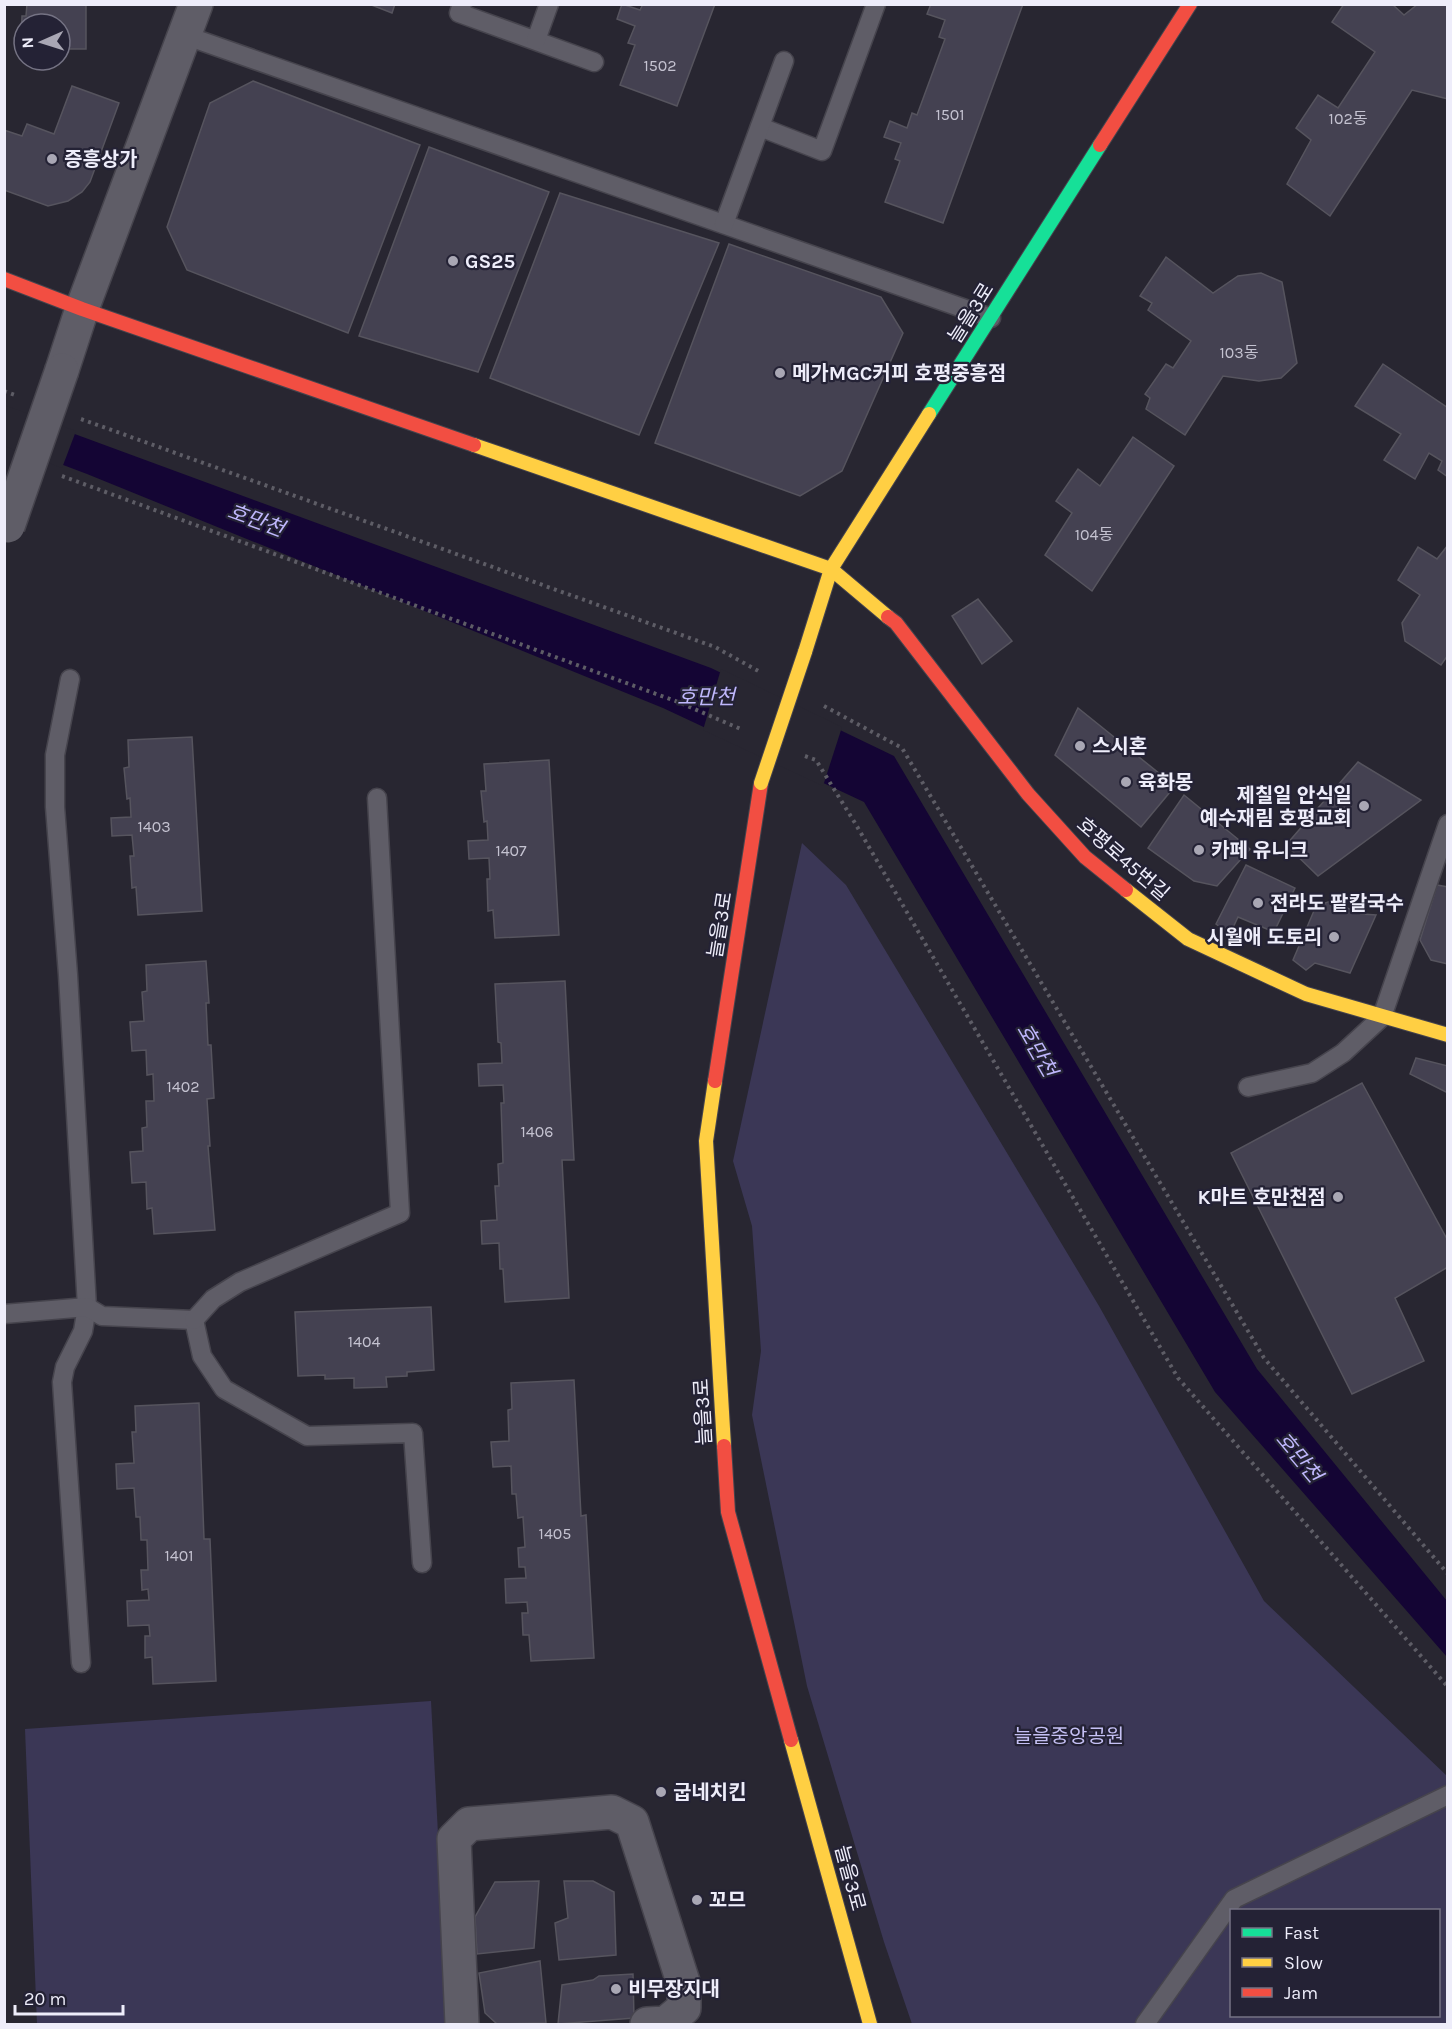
<svg xmlns="http://www.w3.org/2000/svg" width="1452" height="2029" font-family="Karla,'Noto Sans KR',sans-serif">
<style>
.green{fill:#3b3756;fill-rule:evenodd}
.water{fill:#140534}
.pier{fill:#282631}
.building{fill:#444151;stroke:#56545e;stroke-width:1.5}
.lines{fill:none;stroke-linecap:round;stroke-linejoin:round}
.lane-casing{stroke:#46444d;stroke-width:21}
.street-casing{stroke:#46444d;stroke-width:36}
.fast-casing{stroke:#46444d;stroke-width:16}
.slow-casing{stroke:#46444d;stroke-width:16}
.jam-casing{stroke:#46444d;stroke-width:16}
.path{stroke:#5e5d66;stroke-width:4;stroke-dasharray:3 4.5;stroke-linecap:butt}
.lane{stroke:#5f5d67;stroke-width:18}
.street{stroke:#5f5d67;stroke-width:33}
.fast{stroke:#16e098;stroke-width:14}
.slow{stroke:#ffcf43;stroke-width:14}
.jam{stroke:#f24e42;stroke-width:14}
.street-bridge-casing{stroke:#46444d;stroke-width:36;stroke-linecap:butt}
.slow-bridge-casing{stroke:#46444d;stroke-width:16;stroke-linecap:butt}
.street-bridge{stroke:#5f5d67;stroke-width:33}
.slow-bridge{stroke:#ffcf43;stroke-width:14}
.poi-dot{fill:#a9a7b4;stroke:#242235;stroke-width:2}
.labels{text-anchor:middle;dominant-baseline:central;stroke-width:4.5;stroke-linejoin:round;paint-order:stroke}
.number-label{font-size:16px;fill:#c4c2d0}
.poi-label{font-size:20px;font-weight:bold;fill:#eeedfa;stroke:#242235;text-anchor:start}
.street-label{font-size:20px;fill:#eeedfa;stroke:#242235}
.park-label{font-size:20px;fill:#c5c0f4;stroke:#242235}
.water-label{font-size:21px;font-style:italic;fill:#bfb7fc;stroke:#242235}
</style>
<rect width="100%" height="100%" fill="#282631"/>
<g class="green">
<path d="M802,843L846,885L1099,1306L1264,1601L1447,1776V2024H912L884,1942L807,1686L752,1415L761,1351L752,1226L733,1161ZM1232,1910H1438V2016H1232Z"/>
<polygon points="431,1701 448,2024 37,2024 25,1729"/>
</g>
<polygon class="water" points="4,408 711,668 894,756 1257,1369 1447,1601 1447,1657 1215,1392 864,802 663,708 87,474 5,443"/>
<g class="pier">
<polygon points="4,405 76,431 62,468 4,446"/>
<polygon points="721,669 842,727 823,786 703,730"/>
</g>
<g class="building">
<polygon points="27,4 86,4 86,49 60,49 60,24 24,24 24,49 21,49 22,16 26,16"/>
<polygon points="369,4 395,4 392,13"/>
<polygon points="622,4 640,10 643,4 715,4 677,106 620,85 635,45 628,43 635,26 617,19"/>
<polygon points="931,4 1023,4 943,223 885,202 900,161 895,159 901,143 884,137 890,121 907,128 912,113 917,115 945,39 939,37 945,20 927,14"/>
<polygon points="1344,4 1392,4 1404,15 1418,4 1448,4 1448,99 1412,90 1330,216 1287,184 1311,140 1296,128 1318,95 1338,108 1375,52 1332,22"/>
<polygon points="253,81 420,145 348,333 187,270 167,227 210,103"/>
<polygon points="72,86 119,103 90,182 82,192 68,201 48,206 4,190 4,130 22,136 27,124 54,134"/>
<polygon points="429,147 549,192 478,372 359,336"/>
<polygon points="560,193 719,243 639,435 490,378"/>
<polygon points="729,244 881,297 903,333 842,471 800,496 655,443"/>
<polygon points="1166,257 1213,293 1238,276 1261,273 1282,282 1297,363 1281,378 1259,381 1223,376 1185,435 1146,409 1150,398 1145,394 1166,364 1173,368 1191,341 1148,310 1152,303 1140,296"/>
<polygon points="1383,364 1448,408 1448,477 1438,470 1442,461 1429,453 1415,479 1384,460 1401,434 1355,406"/>
<polygon points="1133,437 1174,466 1092,591 1045,555 1072,513 1056,501 1078,469 1100,486"/>
<polygon points="1448,545 1448,655 1441,665 1405,641 1402,623 1420,595 1398,580 1418,547 1437,559"/>
<polygon points="978,599 1012,641 982,664 952,616"/>
<polygon points="1078,708 1175,786 1141,827 1055,755"/>
<polygon points="192,737 202,911 138,915 136,887 132,888 130,856 134,856 132,835 112,836 111,818 131,817 130,798 127,799 124,768 129,767 128,740"/>
<polygon points="549,760 559,935 495,938 493,910 488,911 487,879 490,879 489,858 469,859 468,841 488,840 487,821 484,822 481,791 486,791 484,764"/>
<polygon points="1358,762 1421,800 1318,876 1286,845"/>
<polygon points="1184,795 1250,849 1217,886 1194,881 1148,848"/>
<polygon points="1246,865 1295,888 1274,932 1238,917 1230,934 1216,924"/>
<polygon points="1437,885 1448,887 1448,964 1431,960 1420,940"/>
<polygon points="1331,901 1361,914 1376,915 1350,973 1315,963 1306,970 1293,960 1316,906"/>
<polygon points="206,961 209,1003 206,1003 208,1045 211,1045 214,1098 207,1099 210,1146 208,1146 215,1230 154,1234 152,1208 147,1209 146,1182 132,1183 130,1152 143,1151 142,1128 147,1127 146,1101 154,1101 153,1074 147,1075 146,1050 132,1051 130,1022 144,1021 142,992 147,991 146,965"/>
<polygon points="565,981 574,1160 562,1160 569,1298 505,1302 503,1269 500,1269 499,1243 482,1244 481,1221 497,1220 495,1186 499,1186 498,1164 503,1163 501,1103 504,1103 503,1085 479,1086 478,1064 502,1063 501,1043 498,1042 495,984"/>
<polygon points="1416,1058 1448,1066 1448,1093 1410,1074"/>
<polygon points="1362,1083 1448,1241 1448,1267 1395,1298 1424,1361 1352,1394 1231,1153"/>
<polygon points="431,1307 434,1370 407,1372 407,1376 386,1377 387,1387 354,1388 354,1378 325,1379 325,1375 298,1376 295,1312"/>
<polygon points="574,1380 581,1516 586,1515 594,1658 531,1661 529,1635 523,1635 522,1613 528,1613 527,1602 506,1603 505,1579 526,1578 525,1567 519,1567 518,1548 525,1547 523,1517 518,1518 516,1494 512,1494 511,1466 493,1467 491,1442 509,1441 508,1410 512,1409 511,1383"/>
<polygon points="199,1403 204,1539 210,1539 216,1681 153,1684 152,1657 145,1658 145,1636 150,1636 149,1625 128,1626 127,1601 149,1600 148,1589 142,1590 141,1570 148,1570 147,1540 141,1540 140,1517 136,1517 134,1488 117,1489 116,1464 134,1463 132,1432 136,1432 135,1406"/>
<polygon points="539,1881 534,1948 477,1954 475,1917 495,1882"/>
<polygon points="564,1881 593,1881 614,1892 616,1955 559,1960 555,1923 568,1918"/>
<polygon points="540,1961 546,2023 497,2024 485,2013 479,1973"/>
<polygon points="633,1974 634,2018 558,2024 562,1985 593,1980 599,1976"/>
</g>
<g class="lines">
<defs>
<g id="lane">
<polyline points="462,4 459,13 594,62"/>
<polyline points="184,35 991,318"/>
<polyline points="536,40 549,4"/>
<polyline points="760,127 822,151 876,4"/>
<polyline points="724,224 784,61"/>
<polyline points="70,679 55,755 55,807 68,975 87,1307 83,1331 65,1367 62,1382 81,1663"/>
<polyline points="1248,1087 1312,1073 1343,1053 1382,1017 1448,824"/>
<polyline points="4,1314 87,1307 102,1316 194,1320 202,1356 224,1389 307,1436 413,1433 422,1563"/>
<polyline points="194,1320 213,1299 240,1282 400,1213 377,798"/>
<polyline points="1145,2024 1234,1899 1448,1795"/>
</g>
<g id="street">
<polyline points="62,370 82,309 196,4"/>
<polyline points="462,2024 454,1839 469,1824 612,1812 632,1822 684,1985 684,2008 666,2023 647,2024"/>
</g>
<polyline id="fast" points="929,414 1100,145"/>
<g id="slow">
<polyline points="474,445 831,569 888,617"/>
<polyline points="805,652 831,569 929,414"/>
<polyline points="1126,890 1188,939 1306,994 1448,1035"/>
<polyline points="715,1081 706,1141 724,1446"/>
<polyline points="791,1740 870,2024"/>
</g>
<g id="jam">
<polyline points="1100,145 1190,4"/>
<polyline points="4,279 82,309 474,445"/>
<polyline points="888,617 896,623 1028,794 1085,857 1126,890"/>
<polyline points="715,1081 761,783"/>
<polyline points="724,1446 728,1512 791,1740"/>
</g>
</defs>
<use href="#lane" class="lane-casing"/>
<use href="#street" class="street-casing"/>
<use href="#fast" class="fast-casing"/>
<use href="#slow" class="slow-casing"/>
<use href="#jam" class="jam-casing"/>
<g class="path">
<polyline points="4,391 18,396"/>
<polyline points="81,419 715,647 762,673"/>
<polyline points="62,476 678,702 743,730"/>
<polyline points="824,706 902,748 1264,1358 1448,1574"/>
<polyline points="805,756 816,760 855,823 1178,1378 1448,1687"/>
</g>
<use href="#lane" class="lane"/>
<use href="#street" class="street"/>
<use href="#fast" class="fast"/>
<use href="#slow" class="slow"/>
<use href="#jam" class="jam"/>
<defs>
<polyline id="street-bridge" points="8,526 62,370"/>
<polyline id="slow-bridge" points="761,783 805,652"/>
</defs>
<use href="#street-bridge" class="street-bridge-casing"/>
<use href="#slow-bridge" class="slow-bridge-casing"/>
<use href="#street-bridge" class="street-bridge"/>
<use href="#slow-bridge" class="slow-bridge"/>
</g>
<g class="poi-dot">
<circle cx="52" cy="159" r="6"/>
<circle cx="453" cy="261" r="6"/>
<circle cx="780" cy="373" r="6"/>
<circle cx="1080" cy="746" r="6"/>
<circle cx="1126" cy="782" r="6"/>
<circle cx="1364" cy="806" r="6"/>
<circle cx="1199" cy="850" r="6"/>
<circle cx="1258" cy="903" r="6"/>
<circle cx="1334" cy="937" r="6"/>
<circle cx="1338" cy="1197" r="6"/>
<circle cx="661" cy="1792" r="6"/>
<circle cx="697" cy="1900" r="6"/>
<circle cx="616" cy="1989" r="6"/>
</g>
<g class="labels">
<g class="number-label">
<text x="660" y="65">1502</text>
<text x="950" y="114">1501</text>
<text x="1348" y="118">102동</text>
<text x="1239" y="352">103동</text>
<text x="1094" y="534">104동</text>
<text x="154" y="826">1403</text>
<text x="511" y="850">1407</text>
<text x="183" y="1086">1402</text>
<text x="537" y="1131">1406</text>
<text x="364" y="1341">1404</text>
<text x="555" y="1533">1405</text>
<text x="179" y="1555">1401</text>
</g>
<g class="poi-label">
<text x="64" y="159">증흥상가</text>
<text x="465" y="261">GS25</text>
<text x="792" y="373">메가MGC커피 호평중흥점</text>
<text x="1092" y="746">스시혼</text>
<text x="1138" y="782">육화몽</text>
<text x="1352" y="795" text-anchor="end">제칠일 안식일<tspan x="1352" dy="23">예수재림 호평교회</tspan></text>
<text x="1211" y="850">카페 유니크</text>
<text x="1270" y="903">전라도 팥칼국수</text>
<text x="1322" y="937" text-anchor="end">시월애 도토리</text>
<text x="1326" y="1197" text-anchor="end">K마트 호만천점</text>
<text x="673" y="1792">굽네치킨</text>
<text x="709" y="1900">꼬므</text>
<text x="628" y="1989">비무장지대</text>
</g>
<g class="street-label">
<text transform="translate(971 313) rotate(-58)">늘을3로</text>
<text transform="translate(1123 859) rotate(41)">호평로45번길</text>
<text transform="translate(720 925) rotate(-81)">늘을3로</text>
<text transform="translate(703 1412) rotate(-93)">늘을3로</text>
<text transform="translate(850 1878) rotate(75)">늘을3로</text>
</g>
<g class="park-label">
<text x="1069" y="1736">늘을중앙공원</text>
</g>
<g class="water-label">
<text transform="translate(256 520) rotate(20)">호만천</text>
<text x="706" y="697">호만천</text>
<text transform="translate(1037 1050) rotate(60)">호만천</text>
<text transform="translate(1299 1457) rotate(50)">호만천</text>
</g>
</g>
<rect width="1452" height="2029" fill="none" stroke="#eeedfa" stroke-width="12"/>
<rect x="1230" y="1909" width="210" height="108" fill="#242235" stroke="#757384" stroke-width="1.5"/>
<rect x="1242" y="1928" width="30" height="9" fill="#16e098" stroke="#757384" stroke-width="1.5"/>
<text x="1284" y="1939" font-size="18" fill="#eeedfa">Fast</text>
<rect x="1242" y="1958" width="30" height="9" fill="#ffcf43" stroke="#757384" stroke-width="1.5"/>
<text x="1284" y="1969" font-size="18" fill="#eeedfa">Slow</text>
<rect x="1242" y="1988" width="30" height="9" fill="#f24e42" stroke="#757384" stroke-width="1.5"/>
<text x="1284" y="1999" font-size="18" fill="#eeedfa">Jam</text>
<g transform="translate(42 42) rotate(267)"><circle r="28" fill="#242235" stroke="#757384" stroke-width="1.5"/>
<path d="M0-4.5L10 22L0 15L-10 22Z" fill="#a9a7b4"/>
<text y="-9" font-size="16" font-weight="bold" text-anchor="middle" fill="#eeedfa">N</text>
</g>
<path d="M15 2005v9h108v-9" fill="none" stroke="#eeedfa" stroke-width="3"/>
<text x="24" y="2005" font-size="18" fill="#eeedfa" stroke="#242235" stroke-width="4.5" paint-order="stroke">20 m</text>
</svg>
